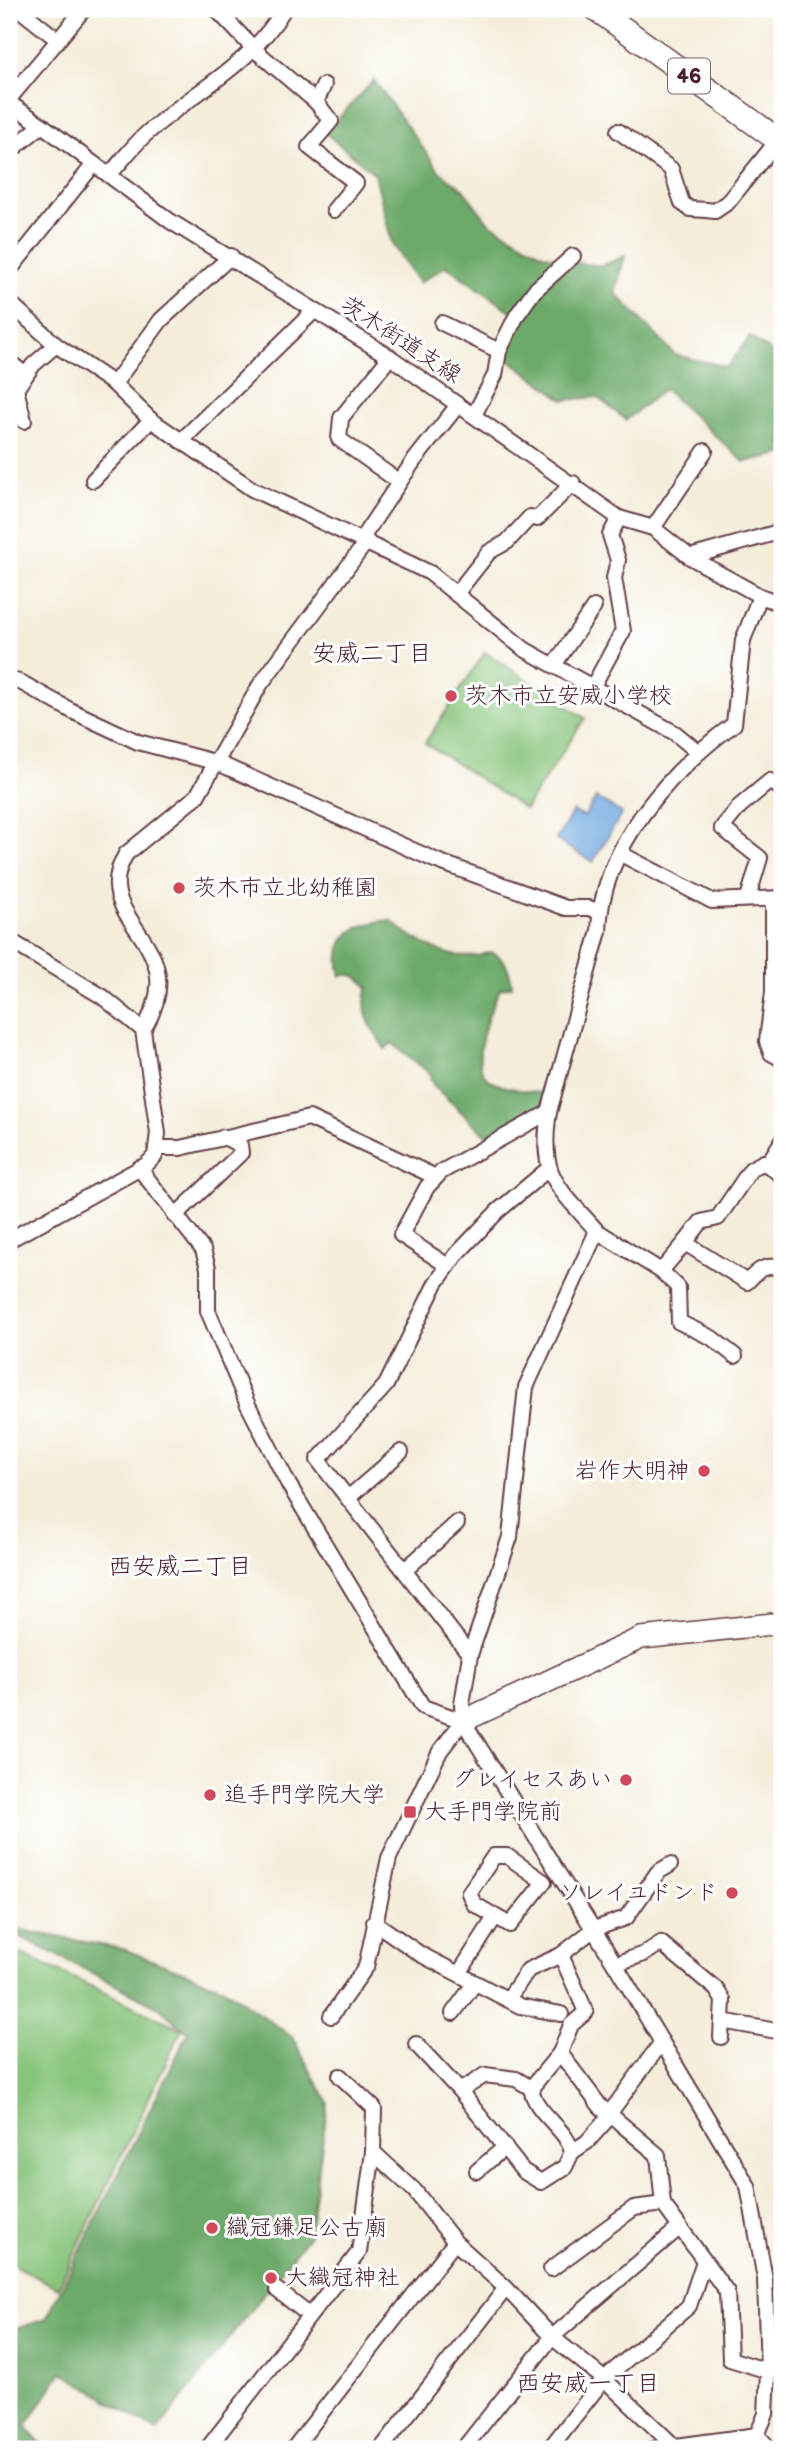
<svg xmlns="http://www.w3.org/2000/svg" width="791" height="2458" font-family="'Balsamiq Sans','Klee One',sans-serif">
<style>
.green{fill:#87c47b;stroke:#687253;stroke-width:2}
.forest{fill:#6daa6b;stroke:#5c644b;stroke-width:2}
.water{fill:#70a8df;stroke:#5d6485;stroke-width:2}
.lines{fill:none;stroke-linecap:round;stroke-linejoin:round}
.street-casing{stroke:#643e45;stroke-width:18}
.secondary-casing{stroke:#643e45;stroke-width:24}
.primary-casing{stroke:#643e45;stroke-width:26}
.street{stroke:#fff;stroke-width:14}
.secondary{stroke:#fff;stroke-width:21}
.primary{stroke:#fff;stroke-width:23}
.poi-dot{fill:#d1495b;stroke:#fff;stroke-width:2.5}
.labels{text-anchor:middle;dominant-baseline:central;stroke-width:6;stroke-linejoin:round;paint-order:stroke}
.shield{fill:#fff;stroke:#80626b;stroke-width:2}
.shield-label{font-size:21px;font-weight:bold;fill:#4a1f2b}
.street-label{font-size:23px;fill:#4a1f2b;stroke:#fff}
.poi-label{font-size:23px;fill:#4a1f2b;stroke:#fff;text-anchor:start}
.neighbourhood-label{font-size:24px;fill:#4a1f2b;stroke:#fff}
</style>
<rect width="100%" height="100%" fill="#fff"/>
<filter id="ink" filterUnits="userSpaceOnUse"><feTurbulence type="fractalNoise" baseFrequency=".0143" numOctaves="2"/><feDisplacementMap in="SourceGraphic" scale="14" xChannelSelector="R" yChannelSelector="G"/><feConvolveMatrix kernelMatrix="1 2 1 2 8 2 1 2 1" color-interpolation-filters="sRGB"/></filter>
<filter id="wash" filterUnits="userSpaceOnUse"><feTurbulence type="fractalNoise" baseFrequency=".00686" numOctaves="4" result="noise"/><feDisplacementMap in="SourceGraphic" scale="28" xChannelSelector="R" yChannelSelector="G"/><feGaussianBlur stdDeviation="1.57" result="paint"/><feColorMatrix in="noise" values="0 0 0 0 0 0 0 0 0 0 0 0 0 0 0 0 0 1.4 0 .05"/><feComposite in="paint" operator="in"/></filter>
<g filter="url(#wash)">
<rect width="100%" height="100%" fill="#f4edda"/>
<g class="green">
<polygon points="485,652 585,718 525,809 425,743"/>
<polygon points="11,1949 182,2029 58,2288 9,2263"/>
</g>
<g class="forest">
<polygon points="374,80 440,172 462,188 489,223 543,254 562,259 515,314 446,266 419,283 392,244 375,174 325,133"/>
<path d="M625,256L615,293L675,355L727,367L750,337L782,360V454L744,462L664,389L626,420L597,397L564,400L506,357C509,319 544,287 570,262L601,266Z"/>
<path d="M390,920C415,942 457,967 490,952C506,957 510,971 512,986L500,989C491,1007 468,1062 487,1078C499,1089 529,1091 545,1094L541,1107L488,1137L435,1087L430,1079L432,1075L392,1043L385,1049C372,1030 359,1010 368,987C360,978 353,972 341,976C331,937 353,924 390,920Z"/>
<polygon points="9,1928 123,1949 224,1988 292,2037 328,2103 309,2235 157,2431 62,2372 26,2426 45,2449 9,2449 9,2331 46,2319 188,2033 157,2006 9,1931"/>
</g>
<polygon class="water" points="596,798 622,813 593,862 556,840 573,811 584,817"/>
</g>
<g filter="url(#ink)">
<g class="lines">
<defs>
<g id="street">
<polyline points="19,9 58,40"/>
<polyline points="216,9 255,50 316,102 331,121 309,147 356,183 334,210"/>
<polyline points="9,99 84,9"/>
<polyline points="316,102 324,85"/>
<polyline points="9,103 42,125 170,221 390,357 619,518 653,528 690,557 782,531"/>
<polyline points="618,131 671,169 682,203 690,209 706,210 715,211 728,202 778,140"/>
<polyline points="9,152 42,125"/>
<path d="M109,175C121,162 132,147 145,135C194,90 249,68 284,9"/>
<polyline points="9,271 94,164"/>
<polyline points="9,302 56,345 114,384 151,420 252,489 430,573 524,649 675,733 697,751"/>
<polyline points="442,323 499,351"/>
<polyline points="390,357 341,418 339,439 395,479"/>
<polyline points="9,362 26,375"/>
<polyline points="114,384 161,320 231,256"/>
<polyline points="474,415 495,375 499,351 517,315 534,291 573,256"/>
<polyline points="24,421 16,389 33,365 56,345"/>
<polyline points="181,441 314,311"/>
<polyline points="93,480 151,420"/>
<polyline points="653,528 705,451"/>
<polyline points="362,538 413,462 458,405"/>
<path d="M690,557L760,596L743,640L734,724C670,771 601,847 599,931L549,1112C539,1176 556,1185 597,1231L526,1387L510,1537L470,1655L462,1704L463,1721L615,1964L748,2186L765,2279L768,2371L766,2414L757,2435"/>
<polyline points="456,594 489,552 507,542 530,517 537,519 573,483"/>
<polyline points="760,596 782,604"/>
<polyline points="554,665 594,607"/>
<polyline points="9,679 22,683 72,711 138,742 218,763 437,861 566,908 589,908 600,912"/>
<polyline points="593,686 623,631 614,578 618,560 610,535 619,518"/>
<polyline points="621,854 712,901 782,898"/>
<polyline points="748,898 760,858 722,828 740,806 770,781 782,789"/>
<polyline points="773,899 773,992 767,1041 771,1053 782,1059"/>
<polyline points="9,940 103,997 143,1030 158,1133 155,1156 146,1165 9,1240"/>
<path d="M143,1030C198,941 85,922 126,854L197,796L260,685L367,541"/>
<polyline points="157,1148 180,1148 309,1118 436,1177"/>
<polyline points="767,1165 782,1141"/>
<polyline points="139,1168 203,1250 208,1268 208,1311 247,1403 289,1485 423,1707 463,1721"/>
<polyline points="175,1216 241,1153 240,1145 224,1137"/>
<path d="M597,1231L661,1271L685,1243L747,1282C759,1269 764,1265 782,1267"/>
<polyline points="685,1243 701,1222 718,1218 751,1169 764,1162 782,1176"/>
<polyline points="448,1266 401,1235 427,1187 441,1172 549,1112"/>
<polyline points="661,1271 678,1287 679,1322 712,1338 735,1356"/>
<polyline points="348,1498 401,1452"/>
<polyline points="405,1570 457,1523"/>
<polyline points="470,1655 318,1460 386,1385 436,1283 456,1255 498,1211 547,1170"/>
<polygon points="494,1856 507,1856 544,1882 510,1925 474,1904 469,1893"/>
<polyline points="374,1922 420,1954 520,2006 561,2014"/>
<polyline points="615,1964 644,1954 661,1943 716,1989 723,2000 721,2037"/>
<polyline points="460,1972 495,1917"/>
<polyline points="508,1999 528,1970 561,1955 594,1929 626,1918 658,1872 670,1865"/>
<polyline points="453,2013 475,1983"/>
<polyline points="331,2016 366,1967 389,1858 440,1751 463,1721"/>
<polyline points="722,2021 782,2032"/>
<path d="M416,2044L460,2091L523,2171L541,2182L565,2167L572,2152C566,2127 535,2114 531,2088"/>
<polyline points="560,2053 600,2106 658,2155 663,2204 727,2292 730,2359 768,2371"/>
<polyline points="460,2091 485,2075 516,2079 531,2088 560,2053 571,2025 586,2012 561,1955"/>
<polyline points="609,2114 662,2042"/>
<polyline points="373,2152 414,2190 455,2242 506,2288 552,2337 604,2379 674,2446"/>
<polyline points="572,2152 587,2142 611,2115"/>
<polyline points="477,2171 505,2147"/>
<polyline points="551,2269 634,2208 663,2204"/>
<polyline points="277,2290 309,2315"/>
<polyline points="757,2435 770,2449"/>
<polyline points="207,2449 359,2252 373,2152 374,2108 340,2076"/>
<polyline points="293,2449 455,2242"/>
<polyline points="381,2449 506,2288"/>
<polyline points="463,2449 552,2337 679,2228"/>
<polyline points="549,2449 604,2379 689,2306 704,2261"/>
<polyline points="654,2449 757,2435"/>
</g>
<polyline id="secondary" points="463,1721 641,1638 782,1623"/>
<polyline id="primary" points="596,9 782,143"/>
</defs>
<use href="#street" class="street-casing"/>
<use href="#secondary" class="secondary-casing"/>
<use href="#primary" class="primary-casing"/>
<use href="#street" class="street"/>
<use href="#secondary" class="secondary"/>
<use href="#primary" class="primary"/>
</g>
</g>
<g class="poi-dot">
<circle cx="451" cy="696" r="7"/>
<circle cx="179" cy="888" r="7"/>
<circle cx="704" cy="1471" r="7"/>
<circle cx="626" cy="1780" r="7"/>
<circle cx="210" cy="1795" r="7"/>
<rect x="403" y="1805" width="14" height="14" rx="3.5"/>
<circle cx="732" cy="1893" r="7"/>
<circle cx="212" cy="2228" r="7"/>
<circle cx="271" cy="2278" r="7"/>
</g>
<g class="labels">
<rect class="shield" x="668" y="58.5" width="42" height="35" rx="5"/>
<g class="shield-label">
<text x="689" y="76">46</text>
</g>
<g class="street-label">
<text transform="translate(401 340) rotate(33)">茨木街道支線</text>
</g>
<g class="poi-label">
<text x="465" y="696">茨木市立安威小学校</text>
<text x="193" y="888">茨木市立北幼稚園</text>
<text x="690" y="1471" text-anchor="end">岩作大明神</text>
<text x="612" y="1780" text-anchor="end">グレイセスあい</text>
<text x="224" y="1795">追手門学院大学</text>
<text x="424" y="1812">大手門学院前</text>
<text x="718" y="1893" text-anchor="end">ソレイユドンド</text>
<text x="226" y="2228">織冠鎌足公古廟</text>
<text x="285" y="2278">大織冠神社</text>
</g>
<g class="neighbourhood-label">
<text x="372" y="653">安威二丁目</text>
<text x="180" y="1566">西安威二丁目</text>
<text x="588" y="2383">西安威一丁目</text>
</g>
</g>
<rect width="791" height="2458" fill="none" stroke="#fff" stroke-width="35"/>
</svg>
